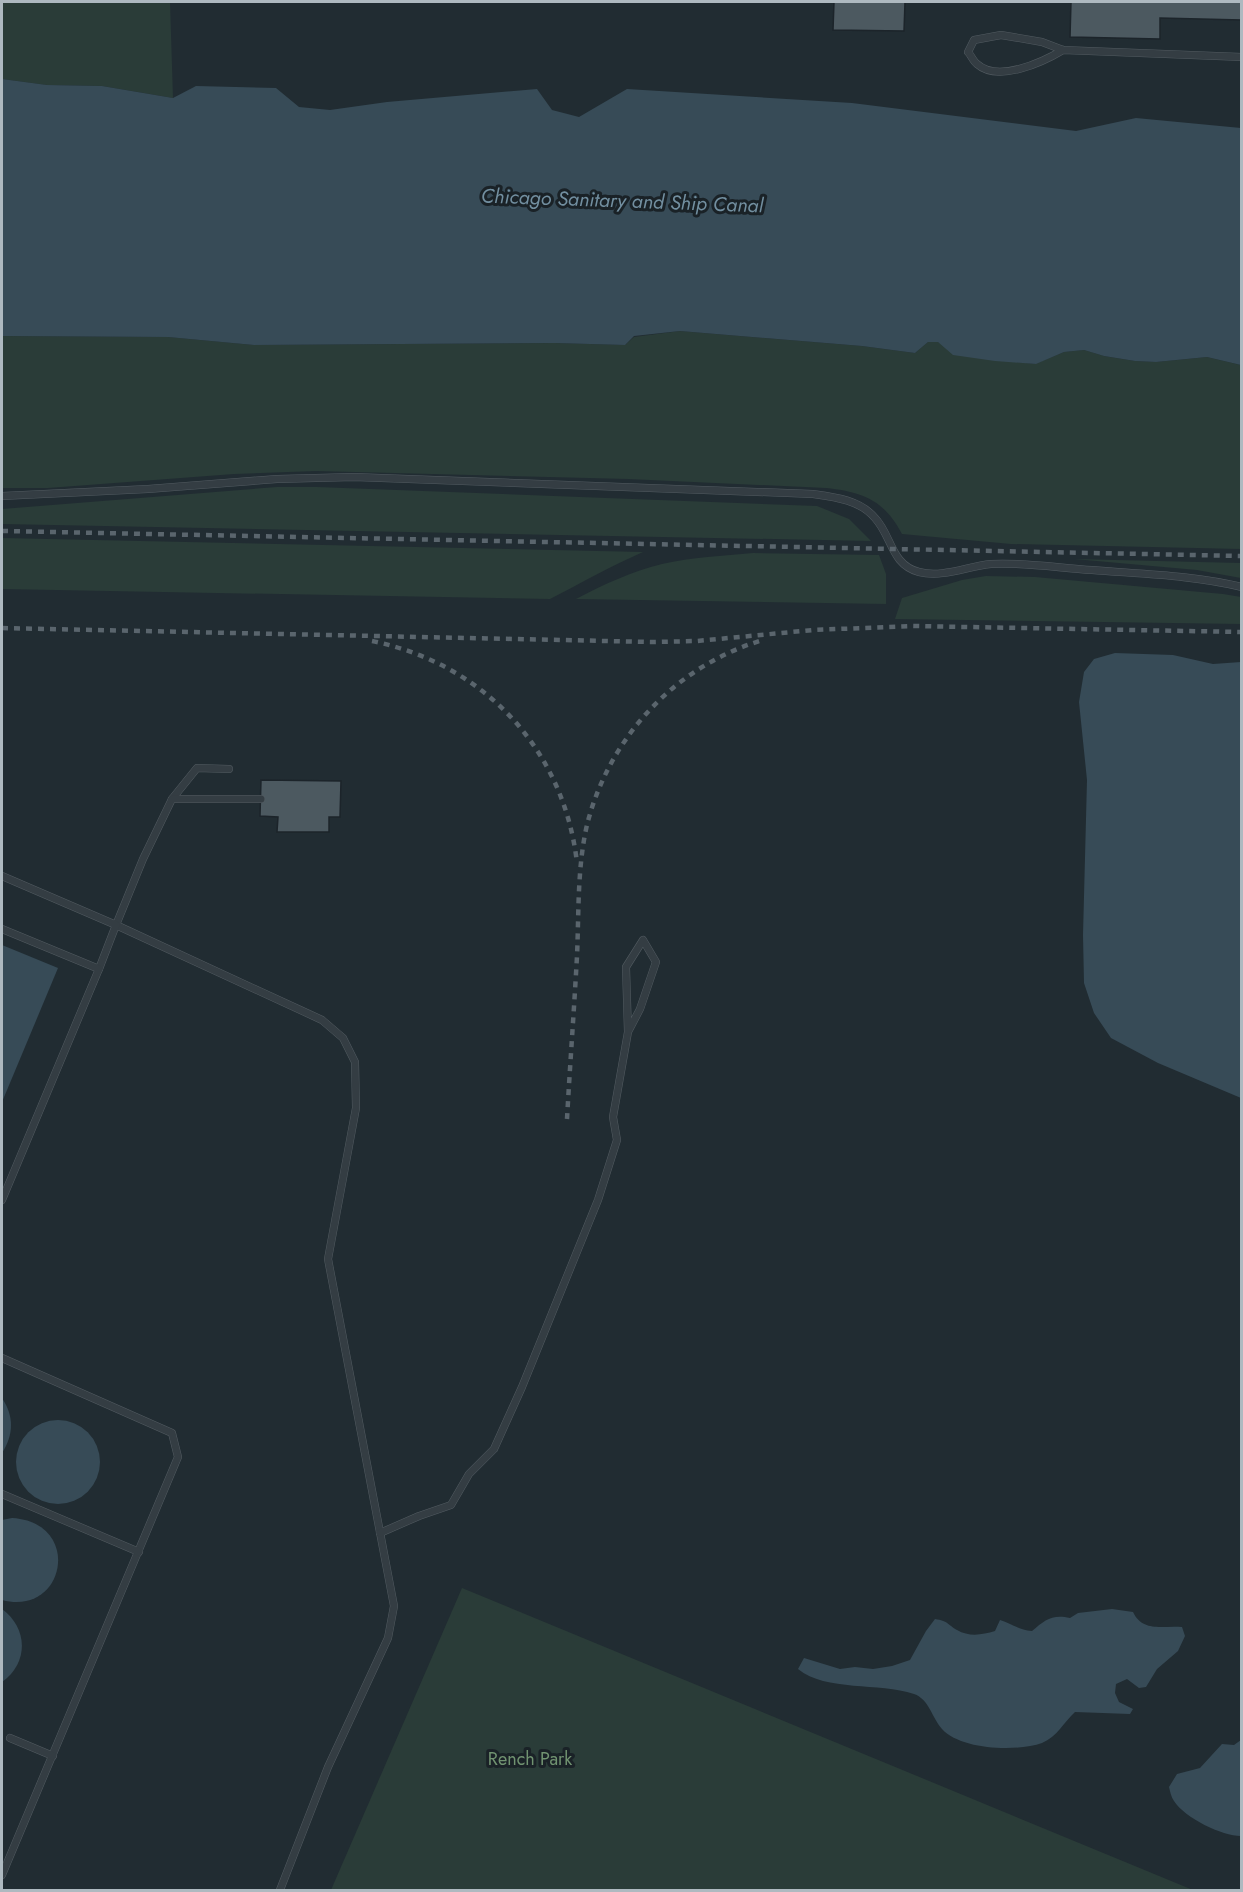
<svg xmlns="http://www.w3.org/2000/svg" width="1243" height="1892" font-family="Jost,sans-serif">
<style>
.green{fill:#2a3c38}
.water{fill:#374b57}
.building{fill:#4c5960;stroke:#1c242a;stroke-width:1.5}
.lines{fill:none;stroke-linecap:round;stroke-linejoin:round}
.service-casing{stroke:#525b61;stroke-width:8}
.service{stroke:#343d43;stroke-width:7}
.rail{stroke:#5a656d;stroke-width:4.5;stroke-dasharray:6 6;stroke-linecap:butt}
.labels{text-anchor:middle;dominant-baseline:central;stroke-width:6;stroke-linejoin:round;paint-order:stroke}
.park-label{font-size:18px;fill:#719371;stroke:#1a2227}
.water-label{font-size:20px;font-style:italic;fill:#728fa0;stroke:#1a2227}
</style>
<rect width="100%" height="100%" fill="#212c32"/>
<g class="green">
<polygon points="2,2 170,2 173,98 102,86 47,85 2,79"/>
<path d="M680,331L862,346L915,353L928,342H938L1017,362L1035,364L1064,352L1084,350L1104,356L1135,361L1156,362L1207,357L1241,365V549L1011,544L902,534C884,500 863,492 826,488L628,479L316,471L234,474L48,488H2V336L168,337L254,345L555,343L625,345L634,337Z"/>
<polygon points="277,487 317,487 817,506 849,519 871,541 2,524 2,509"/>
<path d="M2,538L643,552C611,566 581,583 550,599L2,589Z"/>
<path d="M753,553L879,555L886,574V604L576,599C603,585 632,571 662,564C692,557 723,556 753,553Z"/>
<polygon points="1074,559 1241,563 1241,578 1197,570"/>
<polygon points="986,576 1035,577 1223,594 1241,597 1241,624 895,619 902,598 962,580"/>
<polygon points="462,1588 1193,1890 331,1890"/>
</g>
<g class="water">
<polygon points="2,79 47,85 102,86 173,98 196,86 276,88 299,107 330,110 387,102 537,89 552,110 579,117 627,89 852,103 1076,131 1136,118 1241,128 1241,365 1207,357 1156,362 1135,361 1104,356 1084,350 1064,352 1036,364 995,361 953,355 938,342 928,342 915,353 862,346 680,331 634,336 625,345 555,343 254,345 168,337 2,336"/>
<polygon points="1115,653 1173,655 1213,664 1241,662 1241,1098 1158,1063 1111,1038 1094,1013 1084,983 1083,935 1087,780 1079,702 1084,672 1094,659"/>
<polygon points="2,945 58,968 2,1102"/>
<path d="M2,1398C14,1416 14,1434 2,1453Z"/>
<circle cx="58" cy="1462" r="42"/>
<path d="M12,1518C83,1522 66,1617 2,1600V1520Z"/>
<path d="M2,1609C28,1628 29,1663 2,1682Z"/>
<path d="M1112,1609L1133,1612C1143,1633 1163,1625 1182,1627L1185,1636L1178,1651L1157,1669L1146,1687L1139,1688L1127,1679L1116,1684L1115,1693L1119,1702L1133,1709L1130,1714L1075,1712C1064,1722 1057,1737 1042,1743C1017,1752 961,1750 942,1729C932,1718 929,1699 914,1694C879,1682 826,1692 798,1669L804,1658L840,1669L855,1667L873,1669L892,1666L910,1660L926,1631L935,1619C948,1621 947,1624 957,1630C969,1637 982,1635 995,1631L1000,1620C1012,1624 1019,1630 1032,1631C1045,1620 1052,1614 1070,1618L1078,1613Z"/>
<path d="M1241,1740V1836C1222,1836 1185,1818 1174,1801C1171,1797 1170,1791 1169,1787L1177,1774L1200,1768L1222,1744L1234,1745Z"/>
</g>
<g class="building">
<polygon points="834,2 905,2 904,31 833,30"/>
<polygon points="1071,2 1242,2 1242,20 1160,18 1160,39 1070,37"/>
<polygon points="261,780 341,781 340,817 329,817 329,832 277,832 278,817 260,816"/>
</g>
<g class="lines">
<defs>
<g id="service">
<path d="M1063,50C1043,62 998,83 977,64C973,61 971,55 968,52L974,40L1001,35L1042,42L1063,50L1242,57"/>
<path d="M2,496L148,489L277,479L354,477L813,494C835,497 860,500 875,518C892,536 891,565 919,572C943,578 968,566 991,564C1024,562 1059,568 1092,570C1141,574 1193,575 1242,587"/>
<polyline points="172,799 197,768 229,769"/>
<polyline points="261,799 172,799 143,859 116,925 322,1020 343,1038 355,1062 356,1108 328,1259 394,1606 388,1638 328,1767 280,1890"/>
<polyline points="2,876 116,925 99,969"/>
<polyline points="2,929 99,969 2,1200"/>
<polyline points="2,1358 172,1433 178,1457 2,1875"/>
<polyline points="2,1494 139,1552"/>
<polyline points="380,1533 419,1516 451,1505 469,1474 494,1449 522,1387 598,1200 617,1140 613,1117 628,1032 640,1009 656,962 643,940 626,967 628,1032"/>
<polyline points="10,1738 53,1756"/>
</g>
</defs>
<use href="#service" class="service-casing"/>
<use href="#service" class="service"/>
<g class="rail">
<polyline points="2,531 1242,556"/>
<polyline points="2,628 654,642 697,641 813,630 913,626 1242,632"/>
<path d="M372,641C484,664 564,749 577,863"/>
<path d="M567,1119C570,1065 574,1011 577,956C579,912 577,864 588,821C611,735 677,665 763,640"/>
</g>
</g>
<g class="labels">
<g class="park-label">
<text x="530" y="1759">Rench Park</text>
</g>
<g class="water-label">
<text transform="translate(622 201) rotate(2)">Chicago Sanitary and Ship Canal</text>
</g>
</g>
<rect width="1243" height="1892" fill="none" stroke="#aeb9c0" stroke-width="6"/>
</svg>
